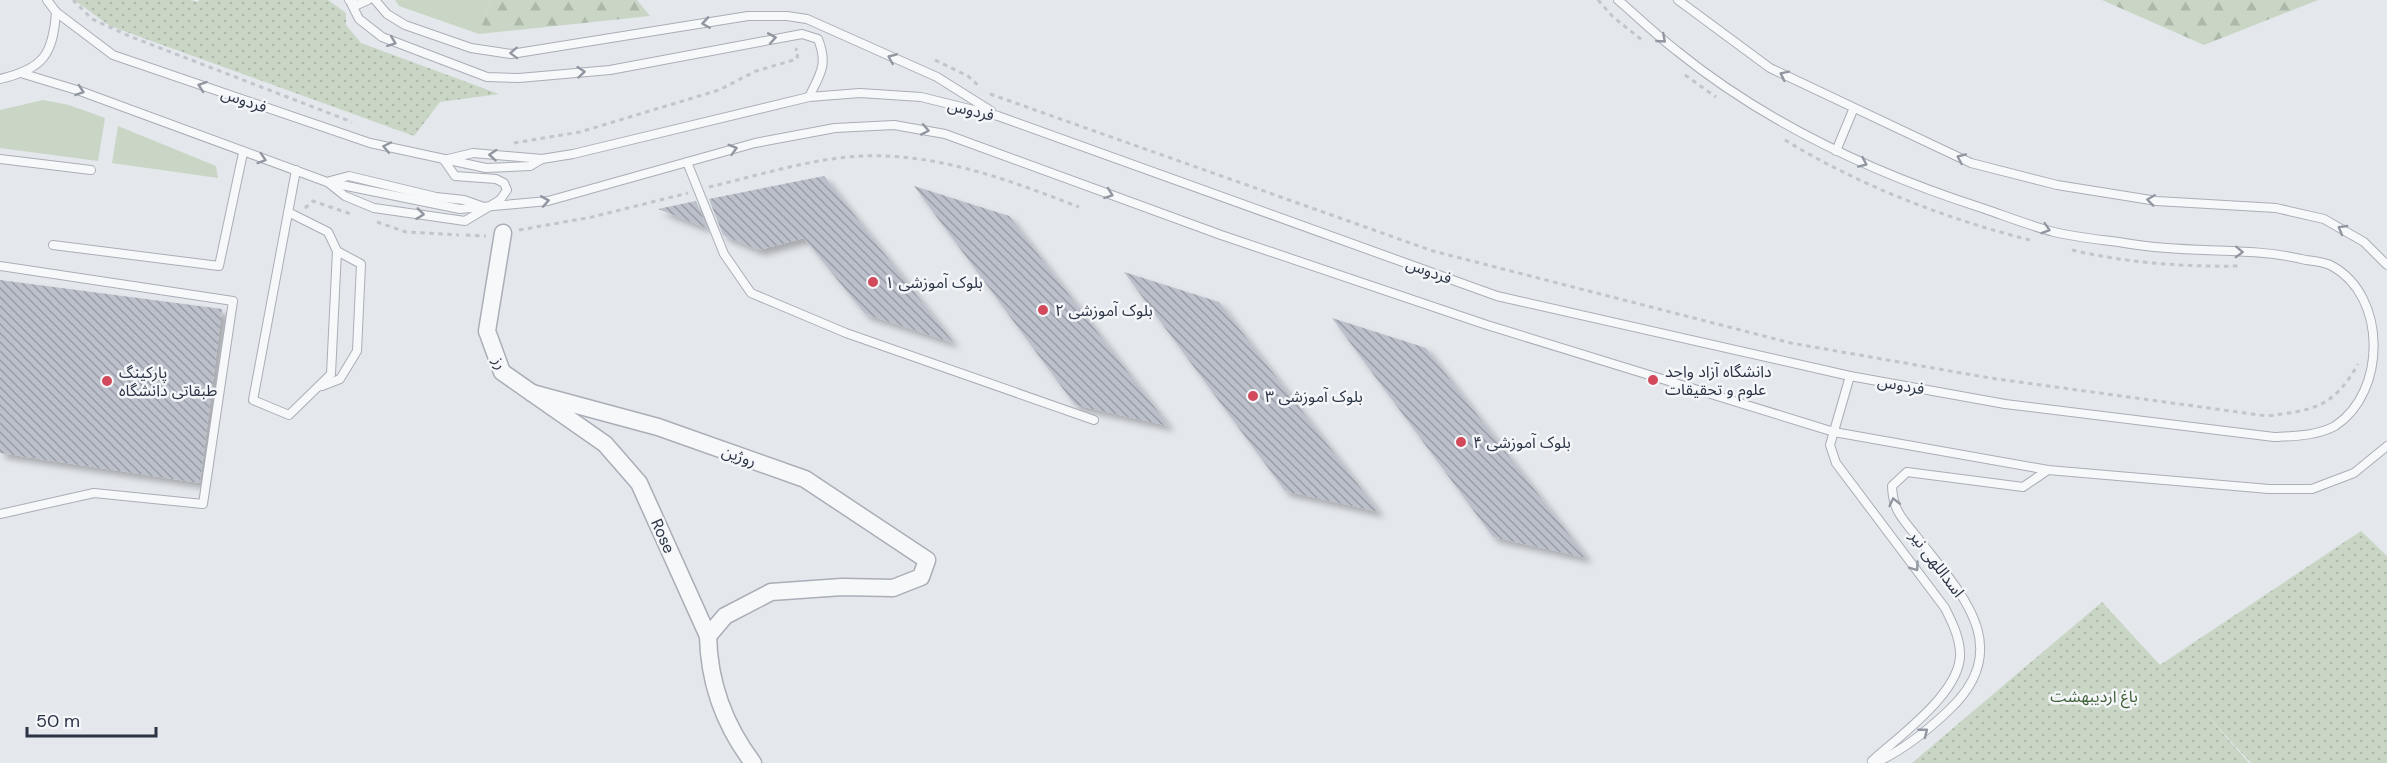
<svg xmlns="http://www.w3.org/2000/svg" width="2387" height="763" font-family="'DM Sans','Noto Sans Arabic',sans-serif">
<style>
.green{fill:#c9d6c5}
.forest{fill:url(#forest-firs)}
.garden{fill:url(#garden-dots)}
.building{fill:url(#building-back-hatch);filter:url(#shadow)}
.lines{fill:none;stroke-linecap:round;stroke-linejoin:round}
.lane-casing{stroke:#a9aeb7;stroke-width:10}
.street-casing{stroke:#a9aeb7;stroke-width:19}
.path{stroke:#c2c5cb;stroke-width:3;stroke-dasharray:4.5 4.5;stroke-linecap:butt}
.lane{stroke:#f7f8fa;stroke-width:8}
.street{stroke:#f7f8fa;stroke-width:16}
.oneway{stroke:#9196a0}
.poi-dot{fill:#d1495b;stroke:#f4f6f9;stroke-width:2}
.labels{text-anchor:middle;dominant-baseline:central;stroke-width:5;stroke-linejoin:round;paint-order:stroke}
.street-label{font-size:16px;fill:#2b3445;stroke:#f4f6f9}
.poi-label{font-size:16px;fill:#2b3445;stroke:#f4f6f9;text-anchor:start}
.park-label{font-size:16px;fill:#3f6138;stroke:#f4f6f9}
</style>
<defs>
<pattern id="forest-firs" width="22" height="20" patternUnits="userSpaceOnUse" patternTransform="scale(1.5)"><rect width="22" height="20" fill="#c9d6c5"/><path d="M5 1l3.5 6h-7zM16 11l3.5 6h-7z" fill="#adb8ab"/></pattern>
<pattern id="garden-dots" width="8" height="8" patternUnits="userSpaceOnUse" patternTransform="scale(1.5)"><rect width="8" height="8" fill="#c9d6c5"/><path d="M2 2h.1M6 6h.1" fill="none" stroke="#adb8ab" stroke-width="1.8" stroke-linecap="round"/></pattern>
<pattern id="building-back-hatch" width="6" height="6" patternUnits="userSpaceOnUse" patternTransform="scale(1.5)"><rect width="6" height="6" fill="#bbc0ca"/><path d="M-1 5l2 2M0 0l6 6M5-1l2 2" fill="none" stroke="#989da6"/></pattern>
<filter id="shadow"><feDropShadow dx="5.5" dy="5.5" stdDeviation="3" flood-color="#0004"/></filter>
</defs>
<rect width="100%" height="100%" fill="#e4e7ec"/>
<g class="green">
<polygon points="395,0 491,0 479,34 399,6"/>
<polygon points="43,100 69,105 105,118 98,161 0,148 0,110"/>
<polygon points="118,126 216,166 218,178 112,163"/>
</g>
<g class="forest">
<polygon points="491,0 637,0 650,16 479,34"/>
<polygon points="2102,0 2318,0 2204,45"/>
</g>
<g class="garden">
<polygon points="74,0 190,0 198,2 199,0 328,0 346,13 346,25 361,43 499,94 440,102 414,136 110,26"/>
<polygon points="2361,531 2387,556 2387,763 2251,763 2201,709 2249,763 1912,763 2102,602 2160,665"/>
</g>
<g class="building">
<polygon points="824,176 954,343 865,314 804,238 759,250 723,235 709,199"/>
<polygon points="914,186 1009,216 1169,426 1075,405"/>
<polygon points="696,201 707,228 658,209"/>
<polygon points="1124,272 1219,302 1379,512 1285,491"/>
<polygon points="0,280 222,309 200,483 0,453"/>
<polygon points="1332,318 1426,348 1587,558 1493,537"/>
</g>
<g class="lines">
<defs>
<g id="lane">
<polyline points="349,0 357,5 368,0"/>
<polyline points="375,0 387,14 405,25 471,48 511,54 748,16 787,16 807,19 937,77 991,111"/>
<polyline points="1678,0 1770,68 1971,163 2057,185 2157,201 2276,208 2324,219 2364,242 2387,265"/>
<path d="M351,3L359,19L382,37L487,77L519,78L610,70L802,34L818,39C828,64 821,73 809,97"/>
<polyline points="56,12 113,55 370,143 486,168 530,166 542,159"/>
<polyline points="24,74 80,91 327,182 460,209 548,201 755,143 835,128 894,125 945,134 1221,235 1487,325 1834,432 2048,470 2269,489 2312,489 2354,473 2387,446"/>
<path d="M0,79C43,69 53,55 56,12L47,0"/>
<polyline points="1836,151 1853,110"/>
<polyline points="0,159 91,170"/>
<path d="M444,160L473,153L542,159L573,154L809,97L860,93L921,97L998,116L1497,296L1850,376L2005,404L2274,437C2294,436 2317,436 2335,426C2387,392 2387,296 2332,266C2325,262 2314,261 2306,260C2249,246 2189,254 2131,244C2106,240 2079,238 2054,232C2031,226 2008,217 1985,209C1875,174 1767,124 1677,51C1656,35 1638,17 1618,0"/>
<polyline points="687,162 724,254 751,293 846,333 1094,420"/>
<polyline points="330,181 349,176 436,197 464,200 481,206"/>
<polyline points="330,184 345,196 374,208 465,221 500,200 507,190 504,183 496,179 455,176 444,160"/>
<polyline points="288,212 328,232 337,251 331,374 289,415 253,400 296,170"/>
<polyline points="53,245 219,266 243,153"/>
<polyline points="0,266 233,301 203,504 94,493 0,514"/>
<path d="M1850,376L1830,445L1836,463L1945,608C1952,622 1959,636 1960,652C1963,691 1899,736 1872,761"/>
<polyline points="322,386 340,379 357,351 361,264 337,251"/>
<path d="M1875,763C1904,750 1927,731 1949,710C2016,647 1961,593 1917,537C1902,518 1893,511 1892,486L1907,472L2023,487L2048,470"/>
</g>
<g id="street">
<path d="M503,233L487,331L502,372L605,444L639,483L708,636C709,682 725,726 753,763"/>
<polyline points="532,393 658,427 805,479 927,560 921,577 893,588 842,587 771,592 725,616 708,636"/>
</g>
</defs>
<use href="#lane" class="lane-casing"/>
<use href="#street" class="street-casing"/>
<g class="path">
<polyline points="73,0 92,19 129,36 352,122"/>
<polyline points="1598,0 1613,17 1642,40"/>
<polyline points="935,60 968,76 980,87"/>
<polyline points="1685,75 1716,97"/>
<path d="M990,94L1433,251L1791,343L1990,378L2267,416C2314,410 2333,408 2358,364"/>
<path d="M1785,140C1860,186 1949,220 2034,241"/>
<polyline points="514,143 580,132 719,90 756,71 797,59 798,50 795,49"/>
<path d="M709,187C756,176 813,158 862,156C938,153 1009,180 1079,207"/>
<polyline points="305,208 313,201 351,214"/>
<polyline points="377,222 406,232 459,235"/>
<polyline points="519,230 592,217 688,193"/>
<polyline points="466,235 486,236"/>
<path d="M2072,250C2127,263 2185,267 2241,266"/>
</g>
<use href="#lane" class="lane"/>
<use href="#street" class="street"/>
</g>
<defs><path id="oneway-chevron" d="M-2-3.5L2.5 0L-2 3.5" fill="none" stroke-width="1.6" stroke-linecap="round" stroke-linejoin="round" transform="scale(1.5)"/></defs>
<g class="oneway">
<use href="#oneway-chevron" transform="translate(706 23) rotate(171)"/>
<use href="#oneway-chevron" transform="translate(772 38) rotate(-10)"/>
<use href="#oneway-chevron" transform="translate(1662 39) rotate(41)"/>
<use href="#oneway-chevron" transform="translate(392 42) rotate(21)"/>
<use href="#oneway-chevron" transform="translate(514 53) rotate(178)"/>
<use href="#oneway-chevron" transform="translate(892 58) rotate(-157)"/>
<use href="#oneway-chevron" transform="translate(581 72) rotate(-5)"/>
<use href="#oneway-chevron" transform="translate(1784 75) rotate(-154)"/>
<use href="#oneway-chevron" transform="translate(202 86) rotate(-161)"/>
<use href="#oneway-chevron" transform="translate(80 91) rotate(19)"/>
<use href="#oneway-chevron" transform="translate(925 130) rotate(11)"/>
<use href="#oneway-chevron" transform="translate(387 147) rotate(-168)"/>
<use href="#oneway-chevron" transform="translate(733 149) rotate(-16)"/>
<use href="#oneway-chevron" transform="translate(493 155) rotate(-176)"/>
<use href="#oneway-chevron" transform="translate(1961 158) rotate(-156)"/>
<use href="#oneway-chevron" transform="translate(262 159) rotate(18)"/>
<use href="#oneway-chevron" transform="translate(1863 163) rotate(24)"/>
<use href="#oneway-chevron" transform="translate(1109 194) rotate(20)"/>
<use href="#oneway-chevron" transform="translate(2151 200) rotate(-172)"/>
<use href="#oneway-chevron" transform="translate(545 201) rotate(-10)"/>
<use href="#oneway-chevron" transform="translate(420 214) rotate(7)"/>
<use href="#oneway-chevron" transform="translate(2046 229) rotate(17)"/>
<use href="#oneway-chevron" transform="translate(2342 229) rotate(-150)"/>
<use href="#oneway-chevron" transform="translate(2239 252) rotate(2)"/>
<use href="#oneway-chevron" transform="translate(1894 502) rotate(-103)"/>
<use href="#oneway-chevron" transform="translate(1915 567) rotate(54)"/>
<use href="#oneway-chevron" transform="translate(1924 732) rotate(-38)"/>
</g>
<g class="poi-dot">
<circle cx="873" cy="282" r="6"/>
<circle cx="1043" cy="310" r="6"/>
<circle cx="1653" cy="380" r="6"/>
<circle cx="107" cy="381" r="6"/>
<circle cx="1253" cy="396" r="6"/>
<circle cx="1461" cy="442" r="6"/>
</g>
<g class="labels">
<g class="street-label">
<text transform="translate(244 100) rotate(19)">فردوس</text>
<text transform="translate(971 110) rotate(14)">فردوس</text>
<text transform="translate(1429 271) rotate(20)">فردوس</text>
<text transform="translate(500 363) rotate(63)">رز</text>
<text transform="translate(1901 385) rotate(10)">فردوس</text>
<text transform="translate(739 456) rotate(19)">روژین</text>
<text transform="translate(663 536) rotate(66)">Rose</text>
<text transform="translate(1937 564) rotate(53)">اسداللهی نیر</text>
</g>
<g class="poi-label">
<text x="885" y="282">بلوک آموزشی ۱</text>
<text x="1055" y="310">بلوک آموزشی ۲</text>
<text x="1665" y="371">دانشگاه آزاد واحد<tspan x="1665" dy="18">علوم و تحقیقات</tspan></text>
<text x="119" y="372">پارکینگ<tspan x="119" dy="18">طبقاتی دانشگاه</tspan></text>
<text x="1265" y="396">بلوک آموزشی ۳</text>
<text x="1473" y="442">بلوک آموزشی ۴</text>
</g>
<g class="park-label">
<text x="2094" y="696">باغ اردیبهشت</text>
</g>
</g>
<path d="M27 727v9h129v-9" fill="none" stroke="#2b3445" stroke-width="3"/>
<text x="36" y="727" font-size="18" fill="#2b3445" stroke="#f4f6f9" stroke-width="4.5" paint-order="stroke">50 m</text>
</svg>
